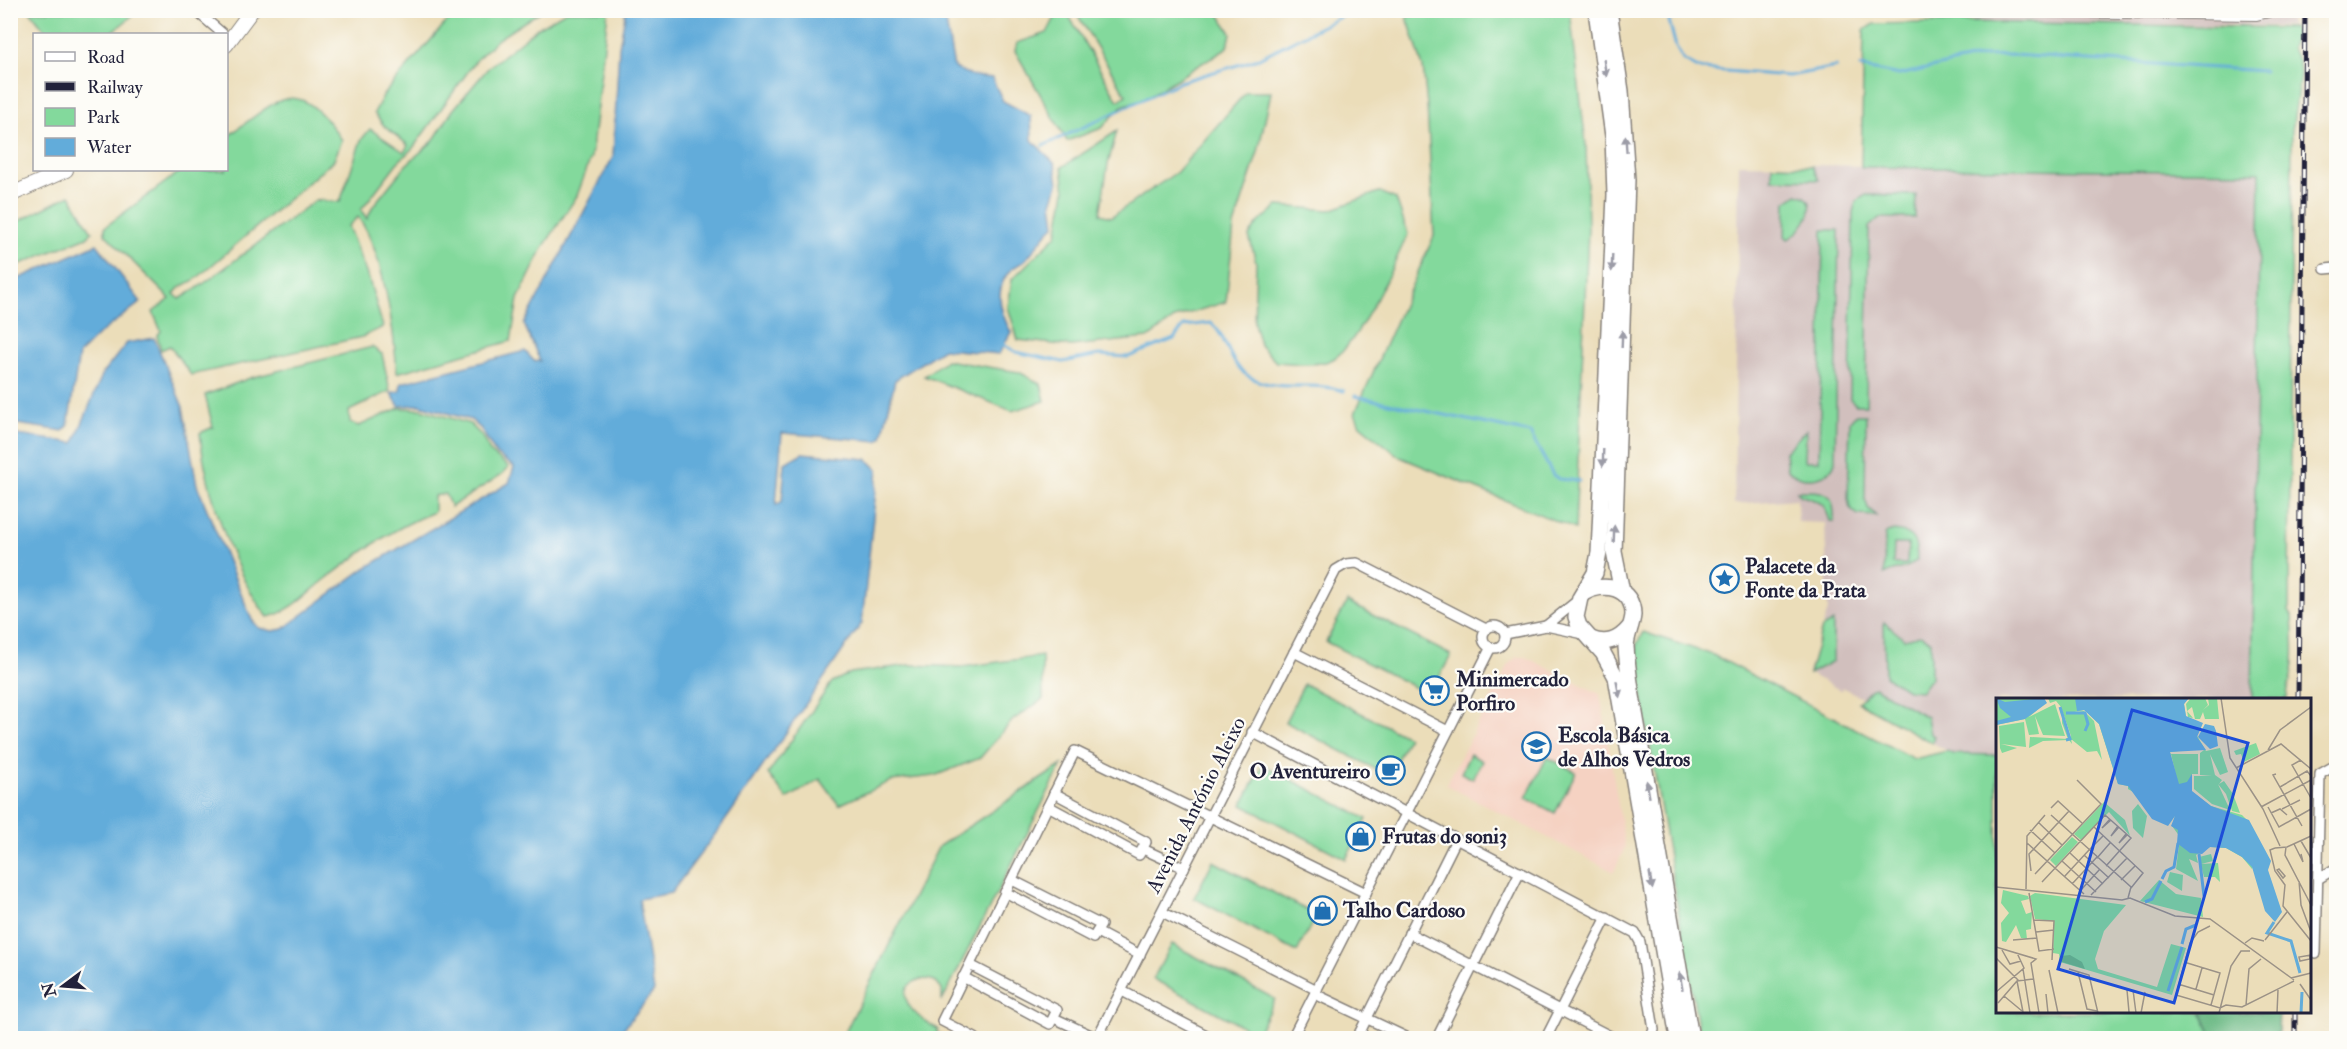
<svg xmlns="http://www.w3.org/2000/svg" width="2347" height="1049" font-family="'IM FELL Double Pica',serif">
<style>
.built{fill:#f5d2c2}
.industrial{fill:#d1bfbd}
.green{fill:#83d99c;stroke:#527e6c;stroke-width:1.5;fill-rule:evenodd}
.forest{fill:#6ab984;stroke:#466e60;stroke-width:1.5}
.water{fill:#62acda;stroke:#42678a;stroke-width:1.5}
.lines{fill:none;stroke-linecap:round;stroke-linejoin:round}
.stream{stroke:#62acda;stroke-width:3}
.street-casing{stroke:#86807a;stroke-width:12}
.secondary-casing{stroke:#86807a;stroke-width:16}
.primary-casing{stroke:#86807a;stroke-width:18}
.street{stroke:#fff;stroke-width:9}
.secondary{stroke:#fff;stroke-width:14}
.primary{stroke:#fff;stroke-width:15}
.rail-casing{stroke:#22223b;stroke-width:5}
.rail{stroke:#fdfcf7;stroke-width:3;stroke-dasharray:9;stroke-linecap:butt}
.oneway{fill:#9c9ca7}
.labels{text-anchor:middle;dominant-baseline:central;stroke-width:4.5;stroke-linejoin:round;paint-order:stroke}
.poi-label{font-size:21px;font-weight:bold;fill:#22223b;stroke:#fdfcf7;text-anchor:start}
.street-label{font-size:21px;fill:#22223b;stroke:#fdfcf7}
.inset-river{fill:none;stroke:#62acda;stroke-width:3}
.inset-road{fill:none;stroke:#9b9287;stroke-width:1.5}
.view{fill:#1d4ed8;fill-opacity:0.15;stroke:#1d4ed8;stroke-width:3}
.inset-edge{fill:none;stroke:#22223b;stroke-width:3}
</style>
<rect width="100%" height="100%" fill="#fdfcf7"/>
<filter id="ink" filterUnits="userSpaceOnUse"><feTurbulence type="fractalNoise" baseFrequency=".0167" numOctaves="2"/><feDisplacementMap in="SourceGraphic" scale="12" xChannelSelector="R" yChannelSelector="G"/><feConvolveMatrix kernelMatrix="1 2 1 2 8 2 1 2 1" color-interpolation-filters="sRGB"/></filter>
<filter id="wash" filterUnits="userSpaceOnUse"><feTurbulence type="fractalNoise" baseFrequency=".008" numOctaves="4" result="noise"/><feDisplacementMap in="SourceGraphic" scale="24" xChannelSelector="R" yChannelSelector="G"/><feGaussianBlur stdDeviation="1.35" result="paint"/><feColorMatrix in="noise" values="0 0 0 0 0 0 0 0 0 0 0 0 0 0 0 0 0 1.4 0 .05"/><feComposite in="paint" operator="in"/></filter>
<g filter="url(#wash)">
<rect width="100%" height="100%" fill="#ebddb9"/>
<polygon class="built" points="1518,657 1526,657 1600,694 1625,847 1614,872 1446,785 1510,662"/>
<g class="industrial">
<polygon points="1972,10 2290,11 2290,26 1972,22"/>
<polygon points="1739,164 2260,172 2252,699 1998,700 1997,755 1953,754 1858,702 1862,697 1841,687 1842,691 1808,673 1828,610 1825,523 1798,522 1797,499 1734,504"/>
</g>
<g class="green">
<polygon points="30,11 138,11 110,34 48,34"/>
<path d="M456,11H541L498,39L477,59L413,148L397,163L361,210L367,219L373,206L406,165L433,141L453,110L489,67L537,28L566,11H608L591,157L577,196L544,246L518,299L511,341L397,373C394,331 384,252 358,217L348,226L370,283L383,327L362,337L191,375L170,346L161,350L157,336L161,331L153,312L170,299L105,234V227L182,170H226L227,137C280,98 296,73 342,140L334,160L196,279L179,288L174,294L180,299L199,287L316,200L340,202L361,140L370,129L404,152L408,145L385,127L374,113L384,94Z"/>
<polygon points="1066,11 1118,101 1126,95 1075,11 1217,11 1231,33 1228,47 1146,98 1122,106 1102,128 1067,141 1015,51 1017,43 1047,33 1058,12"/>
<polygon points="1425,11 1570,11 1586,145 1588,229 1575,529 1400,457 1360,425 1355,413 1434,236 1427,105 1423,67 1407,17"/>
<path d="M1972,22L2293,28L2296,34L2291,48L2299,61L2300,75L2292,131L2289,611L2292,616C2293,633 2295,654 2292,671C2291,681 2287,688 2287,699H2252L2260,172L1861,167L1864,30L1874,24Z"/>
<polygon points="1246,92 1271,92 1258,152 1234,226 1226,302 1177,317 1148,338 1071,346 1018,340 1008,307 1012,279 1057,235 1065,191 1062,167 1117,131 1108,164 1100,214 1111,217 1177,172"/>
<polygon points="1772,165 1812,166 1819,180 1772,179"/>
<path d="M1379,192L1396,199L1408,234C1395,261 1357,349 1331,360C1315,367 1292,363 1276,362L1260,345L1254,323L1256,262L1249,236L1257,224L1278,206L1330,210Z"/>
<path d="M1797,194C1825,199 1803,232 1788,239L1785,236L1786,202Z"/>
<polygon points="70,195 92,232 87,237 11,268 11,225"/>
<polygon points="1866,195 1916,195 1915,218 1879,218 1869,227 1866,405 1856,405 1850,399 1853,212 1856,201"/>
<path d="M1823,230H1839L1835,462C1830,481 1798,483 1787,469L1785,452L1806,430L1805,461H1819Z"/>
<path d="M372,347L382,354L390,391L349,411L350,423L359,426L399,408L421,409L470,424L481,435L491,453L509,467L501,475L451,507L445,494L434,496V512C393,528 364,550 330,576C310,590 292,612 268,617C234,577 205,486 200,433L213,427L205,395L250,378Z"/>
<polygon points="946,360 1019,372 1041,384 1045,401 1012,411 924,376"/>
<polygon points="1855,415 1866,415 1865,499 1868,508 1876,516 1858,515 1850,508 1848,499 1850,421"/>
<path d="M1797,491C1825,491 1835,489 1834,521H1830C1823,499 1820,503 1800,495Z"/>
<path d="M1890,531C1912,531 1917,539 1917,560L1909,566L1884,574L1885,535ZM1894,544H1908L1907,564H1893Z"/>
<polygon points="1347,602 1451,655 1430,695 1326,642"/>
<polygon points="1833,622 1833,661 1809,674 1822,628"/>
<polygon points="1884,622 1904,639 1921,635 1931,641 1931,678 1921,691 1907,690 1885,676"/>
<polygon points="1643,632 1713,655 1914,759 1947,751 1953,754 1997,755 1998,1012 2202,1012 2213,1038 1700,1038 1635,658 1636,646"/>
<polygon points="1042,656 1043,699 1013,720 980,758 934,776 891,781 839,805 820,779 787,799 768,774 832,682 851,673 910,665 962,667"/>
<polygon points="1304,684 1408,737 1389,776 1285,722"/>
<polygon points="1874,687 1927,717 1930,734 1934,736 1932,743 1858,702"/>
<polygon points="1470,754 1482,761 1473,779 1461,773"/>
<polygon points="1547,757 1576,772 1555,813 1526,798"/>
<path d="M1062,765L942,1001V990L935,981C919,975 897,985 909,1005C914,1015 930,1025 938,1029L937,1033L946,1038H842L939,846Z"/>
<polygon points="1263,765 1367,819 1346,859 1242,805"/>
<polygon points="1213,861 1316,915 1297,952 1194,898"/>
<polygon points="1172,944 1275,999 1257,1034 1153,979"/>
</g>
<polygon class="forest" points="2202,1012 2279,1012 2278,1032 2266,1038 2213,1038"/>
<g class="water">
<path d="M626,10L944,11L954,68L973,76L992,78L1003,101L1031,116L1032,140L1055,164L1058,184L1052,203L1055,225C1043,235 1037,247 1027,258C1022,264 1012,267 1008,273C994,291 1001,314 1011,332L999,354L943,349L895,380L882,437L878,441L782,433L776,505L782,501L785,463L802,453L867,459L878,470L862,623L725,821L671,893L639,899L654,991L616,1038H11V434L74,443L103,373L127,343L154,338L183,407L197,485L252,620L259,628L273,631L283,629L364,569L509,483L514,467L496,454L481,429L471,420L420,405L399,406L391,393L400,391L401,383L525,351L534,361H540L524,324L613,157L619,47Z"/>
<polygon points="97,244 141,302 99,334 79,354 68,426 63,431 11,423 11,282"/>
</g>
<g class="lines">
<g class="stream">
<polyline points="1663,10 1668,17 1676,47 1683,60 1700,69 1789,76 1836,67"/>
<polyline points="1860,67 1899,75 1984,56 2012,55 2264,71"/>
<polyline points="1043,146 1180,82 1255,60 1354,10"/>
<path d="M1002,344L1016,352L1063,362L1099,355L1128,357L1174,339L1184,326L1211,323C1226,335 1228,360 1244,373C1274,396 1310,379 1344,391"/>
<polyline points="1355,396 1530,433 1553,475 1559,479 1579,481"/>
</g>
</g>
</g>
<g filter="url(#ink)">
<g class="lines">
<defs>
<g id="street">
<polyline points="195,10 223,34"/>
<polyline points="2325,269 2336,268"/>
<circle cx="1494" cy="637" r="11"/>
<polyline points="1546,626 1577,601"/>
<polyline points="1505,634 1546,626 1584,634"/>
<polyline points="1294,652 1448,731"/>
<polyline points="1252,732 1635,933 1640,942 1654,1030 1650,1038"/>
<polyline points="1048,806 1139,855 1146,842 1054,793"/>
<polyline points="1143,849 1184,868"/>
<polyline points="2318,879 2336,868"/>
<polyline points="1005,892 1093,938 1101,925 1012,880"/>
<polyline points="1162,912 1317,990"/>
<polyline points="1097,932 1140,955"/>
<polyline points="1409,933 1614,1038"/>
<polyline points="2316,953 2320,774 2336,765"/>
<polyline points="963,977 1050,1024 1057,1010 970,965"/>
<polyline points="1122,991 1212,1038"/>
<polyline points="1315,994 1408,1038"/>
<polyline points="1054,1018 1097,1038"/>
<polyline points="975,1038 942,1021 1075,751 1366,893"/>
<polyline points="1097,1038 1336,570 1346,564 1357,563 1486,629"/>
<polyline points="1292,1038 1491,647"/>
<polyline points="1357,1038 1456,840"/>
<polyline points="1437,1038 1520,872"/>
<polyline points="1546,1038 1607,917"/>
</g>
<g id="secondary">
<polyline points="2062,10 2256,13 2268,10"/>
<polyline points="226,45 252,10"/>
<polyline points="10,195 66,170"/>
</g>
<g id="primary">
<polyline points="1596,10 1613,136 1615,195 1599,553 1595,573 1580,598 1576,617 1579,626 1603,653 1616,677 1678,1038"/>
<polyline points="1609,10 1621,91 1627,180 1614,552 1622,592"/>
<path d="M1584,593C1603,581 1633,587 1633,615C1632,626 1626,636 1626,647C1627,662 1629,676 1631,690L1691,1038"/>
<path d="M1591,639C1606,645 1618,641 1629,628"/>
</g>
</defs>
<use href="#street" class="street-casing"/>
<use href="#secondary" class="secondary-casing"/>
<use href="#primary" class="primary-casing"/>
<use href="#street" class="street"/>
<use href="#secondary" class="secondary"/>
<use href="#primary" class="primary"/>
<defs>
<g id="rail">
<polyline points="2298,700 2305,10"/>
<polyline points="2295,1038 2295,1012"/>
</g>
</defs>
<use href="#rail" class="rail-casing"/>
<use href="#rail" class="rail"/>
</g>
<defs><path id="oneway-solid" d="M-6-.8H1V-3.2L6.5 0L1 3.2V.8H-6Z" transform="scale(1.5)"/></defs>
<g class="oneway">
<use href="#oneway-solid" transform="translate(1605 68) rotate(81)"/>
<use href="#oneway-solid" transform="translate(1626 144) rotate(-94)"/>
<use href="#oneway-solid" transform="translate(1612 263) rotate(92)"/>
<use href="#oneway-solid" transform="translate(1622 339) rotate(-88)"/>
<use href="#oneway-solid" transform="translate(1603 458) rotate(92)"/>
<use href="#oneway-solid" transform="translate(1614 534) rotate(-88)"/>
<use href="#oneway-solid" transform="translate(1618 689) rotate(79)"/>
<use href="#oneway-solid" transform="translate(1648 789) rotate(-100)"/>
<use href="#oneway-solid" transform="translate(1651 881) rotate(80)"/>
<use href="#oneway-solid" transform="translate(1681 981) rotate(-100)"/>
</g>
</g>
<defs>
<symbol id="sight-ring" viewBox="-11 -11 22 22"><circle r="9.5" fill="#fdfcf7" stroke="#1f6fb2" stroke-width="1.5"/><path d="M0-6L1.8-2.2L6-1.7L2.9 1.2L3.7 5.4L0 3.3L-3.7 5.4L-2.9 1.2L-6-1.7L-1.8-2.2Z" fill="#1f6fb2"/></symbol>
<symbol id="supermarket-ring" viewBox="-11 -11 22 22"><circle r="9.5" fill="#fdfcf7" stroke="#1f6fb2" stroke-width="1.5"/><path d="M-6-5.5h2.5l.6 2H6L4.5 2H-2.5L-4.4-4H-6ZM-1.5 3.2a1.3 1.3 0 1 0 .1 0ZM3 3.2a1.3 1.3 0 1 0 .1 0Z" fill="#1f6fb2"/></symbol>
<symbol id="school-ring" viewBox="-11 -11 22 22"><circle r="9.5" fill="#fdfcf7" stroke="#1f6fb2" stroke-width="1.5"/><path d="M0-5L7-2L0 1L-7-2ZM-4 1L0 2.5L4 1V4Q0 6-4 4Z" fill="#1f6fb2"/></symbol>
<symbol id="cafe-ring" viewBox="-11 -11 22 22"><circle r="9.5" fill="#fdfcf7" stroke="#1f6fb2" stroke-width="1.5"/><path d="M-5.5-4.5H6V0H3Q3 3.5 0 3.5H-2.5Q-5.5 3.5-5.5 0ZM3-3.2v2h1.7v-2ZM-6 4.5H4V6H-6Z" fill="#1f6fb2"/></symbol>
<symbol id="shop-ring" viewBox="-11 -11 22 22"><circle r="9.5" fill="#fdfcf7" stroke="#1f6fb2" stroke-width="1.5"/><path d="M-5-2.5h2.3a2.7 3.5 0 0 1 5.4 0H5L5.5 6h-11ZM-1.5-2.5h3a1.5 2.3 0 0 0-3 0Z" fill="#1f6fb2"/></symbol>
</defs>
<g fill-rule="evenodd">
<use href="#sight-ring" x="1708" y="562" width="33" height="33"/>
<use href="#supermarket-ring" x="1418" y="674" width="33" height="33"/>
<use href="#school-ring" x="1520" y="730" width="33" height="33"/>
<use href="#cafe-ring" x="1374" y="754" width="33" height="33"/>
<use href="#shop-ring" x="1344" y="820" width="33" height="33"/>
<use href="#shop-ring" x="1306" y="894" width="33" height="33"/>
</g>
<g class="labels">
<g class="poi-label">
<text x="1745" y="566">Palacete da<tspan x="1745" dy="24">Fonte da Prata</tspan></text>
<text x="1456" y="679">Minimercado<tspan x="1456" dy="24">Porfiro</tspan></text>
<text x="1558" y="735">Escola Básica<tspan x="1558" dy="24">de Alhos Vedros</tspan></text>
<text x="1370" y="771" text-anchor="end">O Aventureiro</text>
<text x="1382" y="836">Frutas do soni3</text>
<text x="1343" y="910">Talho Cardoso</text>
</g>
<g class="street-label">
<text transform="translate(1196 805) rotate(-63)">Avenida António Aleixo</text>
</g>
</g>
<g transform="translate(1996 698)">
<rect width="315" height="315" fill="#ebddb9"/>
<path d="M0,0H48V6L33,19L59,6L69,38L47,37L39,18L43,36L33,37L29,21L0,27ZM52,0H135L147,70L261,159L256,171L246,159L230,150L214,149L200,157L202,165L193,161L202,183L180,171L184,139L176,128L179,118L132,91V88L122,86L103,26L89,12L73,15L88,13L98,23L106,62L101,53L91,54L75,41L76,46L73,42L47,43L33,50L34,39L72,41L66,25V18L71,35L74,40L75,38L65,9L60,3L54,5ZM192,0L188,6L190,19L210,53L224,50L232,74L224,77L214,56L219,77L226,82L223,86L228,83L237,96L244,115L236,113L230,96L222,86L234,112L216,106L198,91V78H216L204,77V55L208,52H192L174,54L182,86L175,56H202V76H196L195,93L215,108L246,117L253,124L201,118L144,25ZM195,0H209L212,7L207,12L213,7L212,0H221L223,21H209L207,14L204,21H199L196,9L191,13L197,20L192,19L190,6ZM28,24L30,49L5,46L21,50L6,55L4,50L3,28ZM260,45L264,56L248,64L245,56L240,57L238,53ZM108,104L129,122L134,138L113,114L85,142L78,136ZM142,106L151,118L147,140L137,130L136,113ZM76,139L82,144L60,168L54,162ZM215,156L217,163L205,166L222,165L224,184L219,179H208L203,159ZM174,174L187,177L186,193L171,184ZM163,182L180,196L205,200L207,219L144,203ZM7,192L32,198L33,201L25,203L30,216L36,214L35,231L30,232L31,241L25,240L20,227L10,244L6,243L5,225L13,215L5,205ZM39,195L130,207L108,233L99,261L102,271L161,289L175,246L190,250L176,297L64,264L63,256L57,255L58,223L39,221L34,198Z" fill="#83d99c"/>
<path d="M74,257L86,264L89,271L66,264L65,258Z" fill="#6ab984"/>
<path d="M0,0L9,4L48,0L51,5L29,21L0,27V23L15,19L4,10ZM79,0H193L188,6L190,18L207,25L201,39L210,52L174,54L183,86L191,84L196,76V93L215,108L253,122L275,163L272,172L286,214L279,224L269,213L256,169L246,159L230,150L214,149L206,156L194,155L181,145L182,132L175,128L179,118L172,128L156,121L132,88L122,86L103,26L88,12L81,13ZM209,26L218,28L220,33L222,48L214,51L202,39Z" fill="#62acda"/>
<path class="inset-river" d="M64,9L74,41L70,42M70,15H89L92,26L89,33M203,156L208,198M166,181L170,173L178,169L182,145M149,204L156,201L165,183M278,224L271,235L295,243L304,275M186,246L190,231L200,227M172,293L186,249M305,315L306,294"/>
<path class="inset-road" d="M225,0L234,60L267,111M272,52L284,32L315,9M305,62L296,67L315,100M240,70L285,46L315,71M280,76L277,77L306,128M284,89L311,73L315,78M265,109L315,82M272,109L283,129L315,111M55,110L62,103L86,125M267,111L284,148M286,111L304,102M275,115L284,111L291,117M55,117L135,189L132,200M114,121L106,130L115,122M42,124L66,147M122,128L115,138L123,129M98,129L147,175L135,190M34,132L59,155M130,136L123,145L131,137M305,143L315,160M31,145L88,196M298,146L307,164L305,156M290,149L289,157L315,207M279,150L274,152L279,173L289,187L287,208L315,243M279,150L291,149L315,138M93,152L107,138M74,155L107,186M88,157L113,180M101,160L114,145M66,163L100,194M283,171L289,178L287,180L281,172ZM35,173L33,156L73,113M39,176L105,106L81,82M68,179L93,152M125,182L139,168M303,183L305,207L315,234M46,184L109,117L135,140L110,168M76,186L101,159M0,189L126,202L134,200L179,218L214,221L298,282M30,191L31,138L49,117M84,193L104,171M33,195L43,253L58,251M95,197L131,160M38,222L58,223L56,262M214,228L202,234L194,245L180,297L224,310L230,307L246,309L298,283M40,234L58,232M17,242L41,240M269,242L291,214M249,245L256,240L268,243M0,249L40,261L35,265L43,315M6,252L14,266L25,263M314,257V261L304,263L303,259L315,257M0,260L23,283M188,264L224,275L215,307M27,271L34,315M73,271L93,277L102,315M53,272L62,315M82,274L91,311L101,313M295,280L315,275M21,283L27,314M182,286L218,297M304,286L315,302M200,291L206,270M131,292L133,314M137,292L140,315M0,294L28,270L21,255M50,296L52,315M8,298L26,313M2,305L21,283L37,281M250,307L253,271L265,261M145,315L149,294M223,315L235,268L245,253H254M281,315L282,292"/>
<path class="view" d="M136,12L252,45L178,305L62,271Z"/>
<rect width="315" height="315" class="inset-edge"/>
</g>
<rect width="2347" height="1049" fill="none" stroke="#fdfcf7" stroke-width="36"/>
<rect x="33" y="33" width="195" height="138" fill="#fdfcf7" stroke="#a5a5ac" stroke-width="1.5"/>
<rect x="45" y="52" width="30" height="9" fill="#ffffff" stroke="#a5a5ac" stroke-width="1.5"/>
<text x="87" y="63" font-size="18" fill="#22223b">Road</text>
<rect x="45" y="82" width="30" height="9" fill="#22223b" stroke="#a5a5ac" stroke-width="1.5"/>
<text x="87" y="93" font-size="18" fill="#22223b">Railway</text>
<rect x="45" y="108" width="30" height="18" fill="#83d99c" stroke="#a5a5ac" stroke-width="1.5"/>
<text x="87" y="123" font-size="18" fill="#22223b">Park</text>
<rect x="45" y="138" width="30" height="18" fill="#62acda" stroke="#a5a5ac" stroke-width="1.5"/>
<text x="87" y="153" font-size="18" fill="#22223b">Water</text>
<g transform="translate(63 986) rotate(254)" stroke="#fdfcf7" stroke-width="4.5" paint-order="stroke">
<path d="M0-4.5L10 22L0 15L-10 22Z" fill="#22223b"/>
<text y="-9" font-size="16" font-weight="bold" text-anchor="middle" fill="#22223b">N</text>
</g>
</svg>
